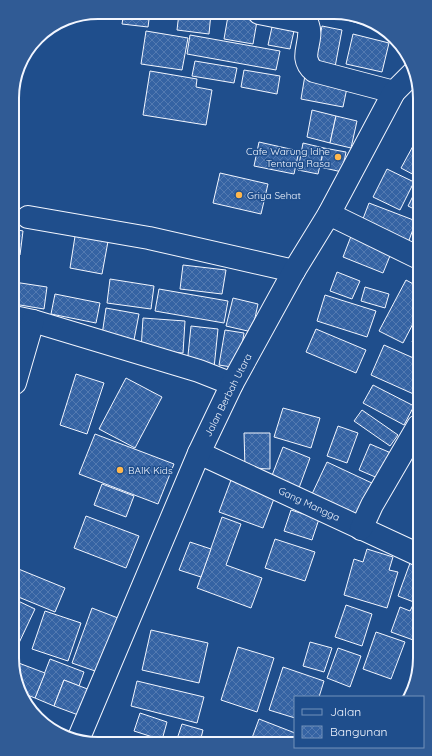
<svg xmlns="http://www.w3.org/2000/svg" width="432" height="756" font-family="Quicksand,sans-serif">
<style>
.building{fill:url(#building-cross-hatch);stroke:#f2f6ff}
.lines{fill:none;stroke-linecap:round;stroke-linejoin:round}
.minor-casing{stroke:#f2f6ff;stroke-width:24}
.major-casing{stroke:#f2f6ff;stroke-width:24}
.minor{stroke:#1f4e8c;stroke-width:22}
.major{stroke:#1f4e8c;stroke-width:22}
.poi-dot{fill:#ffb74d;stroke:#1f4e8c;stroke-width:1.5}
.labels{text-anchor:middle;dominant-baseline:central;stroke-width:3;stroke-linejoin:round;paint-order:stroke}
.poi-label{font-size:10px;fill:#f2f6ff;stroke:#1f4e8c;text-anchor:start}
.street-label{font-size:10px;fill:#f2f6ff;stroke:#1f4e8c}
.rim{fill:none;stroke:#f2f6ff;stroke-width:2}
</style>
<defs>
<pattern id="building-cross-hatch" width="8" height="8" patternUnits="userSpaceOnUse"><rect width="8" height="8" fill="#3563a3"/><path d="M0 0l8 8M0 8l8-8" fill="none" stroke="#537ab1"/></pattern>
</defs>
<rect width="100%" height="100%" fill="#1f4e8c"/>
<g class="building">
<polygon points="124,12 150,12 148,27 122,24"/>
<polygon points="179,13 211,13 209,34 177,30"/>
<polygon points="342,14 351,14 372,24 372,27 340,18"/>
<polygon points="228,16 257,21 253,44 224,39"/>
<polygon points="322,26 342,30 335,67 315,63"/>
<polygon points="272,27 294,31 290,49 268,45"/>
<polygon points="146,31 188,38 182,70 141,64"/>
<polygon points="353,34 389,43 382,72 346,64"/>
<polygon points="190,35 280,51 276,70 187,54"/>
<polygon points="195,61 237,68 234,83 192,76"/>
<polygon points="244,70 280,76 277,94 241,87"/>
<polygon points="150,71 197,79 196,87 212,90 206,125 143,115"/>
<polygon points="305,75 348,83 343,107 301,99"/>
<polygon points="312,110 336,116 330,143 307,137"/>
<polygon points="336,116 357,121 351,148 330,143"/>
<polygon points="259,142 299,151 294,174 254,166"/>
<polygon points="303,143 324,148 318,174 298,170"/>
<polygon points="413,146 416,147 416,176 401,168"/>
<polygon points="324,148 346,152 342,172 320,167"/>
<polygon points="387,169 414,182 400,210 373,197"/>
<polygon points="220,173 268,184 261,214 213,203"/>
<polygon points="416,190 416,210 408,206"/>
<polygon points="369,203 416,221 408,243 361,224"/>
<polygon points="14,229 23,231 20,255 14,254"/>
<polygon points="76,230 109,236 102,274 70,268"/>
<polygon points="353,231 394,246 383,273 343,257"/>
<polygon points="183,265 226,270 222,294 180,289"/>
<polygon points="337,272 360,281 352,299 330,291"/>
<polygon points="110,279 154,286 151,309 107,303"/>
<polygon points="406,280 417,286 417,316 403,343 379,331"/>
<polygon points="14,282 47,287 44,309 14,304"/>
<polygon points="365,287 389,294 385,308 361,301"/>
<polygon points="159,289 228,301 224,323 155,311"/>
<polygon points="55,294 100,303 96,323 51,314"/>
<polygon points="325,295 376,311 367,337 317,321"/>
<polygon points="233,298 258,304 252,332 226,326"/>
<polygon points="106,308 139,314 134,340 102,335"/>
<polygon points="143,318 185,321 183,353 141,350"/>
<polygon points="191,326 218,329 214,368 187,365"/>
<polygon points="316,329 366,350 356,373 306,352"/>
<polygon points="225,330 244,333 238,368 219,365"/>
<polygon points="417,331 417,345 412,342"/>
<polygon points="384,345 418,360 418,396 371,375"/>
<polygon points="76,374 104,383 87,434 60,425"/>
<polygon points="126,378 162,397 135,448 99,429"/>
<polygon points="373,385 414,406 404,425 363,403"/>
<polygon points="283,408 320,418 311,448 274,437"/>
<polygon points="362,410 398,435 390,446 354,421"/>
<polygon points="338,426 358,433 347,463 327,456"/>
<polygon points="244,433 270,433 270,469 245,468"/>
<polygon points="95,434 174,464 158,504 79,474"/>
<polygon points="370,444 391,453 380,479 359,470"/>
<polygon points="283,447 310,458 299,488 271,478"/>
<polygon points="327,462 374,484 359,516 312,494"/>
<polygon points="231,480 275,496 263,528 219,512"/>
<polygon points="102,484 134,496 126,517 94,505"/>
<polygon points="291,510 319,519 312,540 284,531"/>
<polygon points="86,516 139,536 126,568 74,548"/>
<polygon points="222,517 241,524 226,565 262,578 251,608 197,588"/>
<polygon points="275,539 315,552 305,581 265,568"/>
<polygon points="190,542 211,549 201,577 179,570"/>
<polygon points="367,549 393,557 389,570 398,572 387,608 344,595 354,559 363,562"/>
<polygon points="410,563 419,566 419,604 398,596"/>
<polygon points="16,568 65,588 55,612 16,596"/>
<polygon points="16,600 35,609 18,645 16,644"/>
<polygon points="346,605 372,614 362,646 335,637"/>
<polygon points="413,605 419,608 420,632 416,641 391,632 400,607 410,611"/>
<polygon points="92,608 118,618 98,672 72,663"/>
<polygon points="45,611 81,623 68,661 32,649"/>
<polygon points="151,630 208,643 199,683 142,670"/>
<polygon points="376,632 405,642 391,679 363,669"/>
<polygon points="310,642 332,648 324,672 303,666"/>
<polygon points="238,647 274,658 257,712 221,700"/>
<polygon points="338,648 361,656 350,687 327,678"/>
<polygon points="50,659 84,672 79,686 64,680 54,706 35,698"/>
<polygon points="16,662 45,673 35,698 22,693 17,686"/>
<polygon points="283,667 324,681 319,697 295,697 295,718 269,710"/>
<polygon points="64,680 90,690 81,716 54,706"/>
<polygon points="137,681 204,697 197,723 131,706"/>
<polygon points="140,713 167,722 162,740 134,731"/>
<polygon points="259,719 295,733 294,740 258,741 252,738"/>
<polygon points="182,724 203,730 200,742 176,742"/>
</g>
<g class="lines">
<defs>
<g id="minor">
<path d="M259,13L304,22L308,25C314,42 297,57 314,71L394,92"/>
<polyline points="329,214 417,257"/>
<polyline points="28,217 149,238 294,271"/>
<polyline points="14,317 33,321 199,371 232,384"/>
<polyline points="15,383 33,321"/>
<polyline points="199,453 419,555"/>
<polyline points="361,529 372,505 418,426"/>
</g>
<polyline id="major" points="78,740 199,453 232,384 294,271 329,214 394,92 415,71"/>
</defs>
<use href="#minor" class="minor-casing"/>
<use href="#major" class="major-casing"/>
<use href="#minor" class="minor"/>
<use href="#major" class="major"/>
</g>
<g class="poi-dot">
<circle cx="338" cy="157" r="4"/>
<circle cx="239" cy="195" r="4"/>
<circle cx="120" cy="470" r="4"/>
</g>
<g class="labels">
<g class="poi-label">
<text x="330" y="151" text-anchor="end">Cafe Warung Idhe<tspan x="330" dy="12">Tentang Rasa</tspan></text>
<text x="247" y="195">Griya Sehat</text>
<text x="128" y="470">BAIK Kids</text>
</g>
<g class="street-label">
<text transform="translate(228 395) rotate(-63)">Jalan Berbah Utara</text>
<text transform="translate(309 504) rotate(25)">Gang Mangga</text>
</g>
</g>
<path d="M0 0H432V756H0ZM98 19H334A79 79 0 0 1 413 98V658A79 79 0 0 1 334 737H98A79 79 0 0 1 19 658V98A79 79 0 0 1 98 19Z" fill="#305b95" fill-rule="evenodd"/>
<path class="rim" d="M98 19H334A79 79 0 0 1 413 98V658A79 79 0 0 1 334 737H98A79 79 0 0 1 19 658V98A79 79 0 0 1 98 19Z"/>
<rect x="294" y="696" width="130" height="52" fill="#1f4e8c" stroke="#7391ba"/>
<rect x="302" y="709" width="20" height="6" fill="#1f4e8c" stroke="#7391ba"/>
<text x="330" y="716" font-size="12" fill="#f2f6ff">Jalan</text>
<rect x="302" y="726" width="20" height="12" fill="url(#building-cross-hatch)" stroke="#7391ba"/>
<text x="330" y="736" font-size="12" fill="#f2f6ff">Bangunan</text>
</svg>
